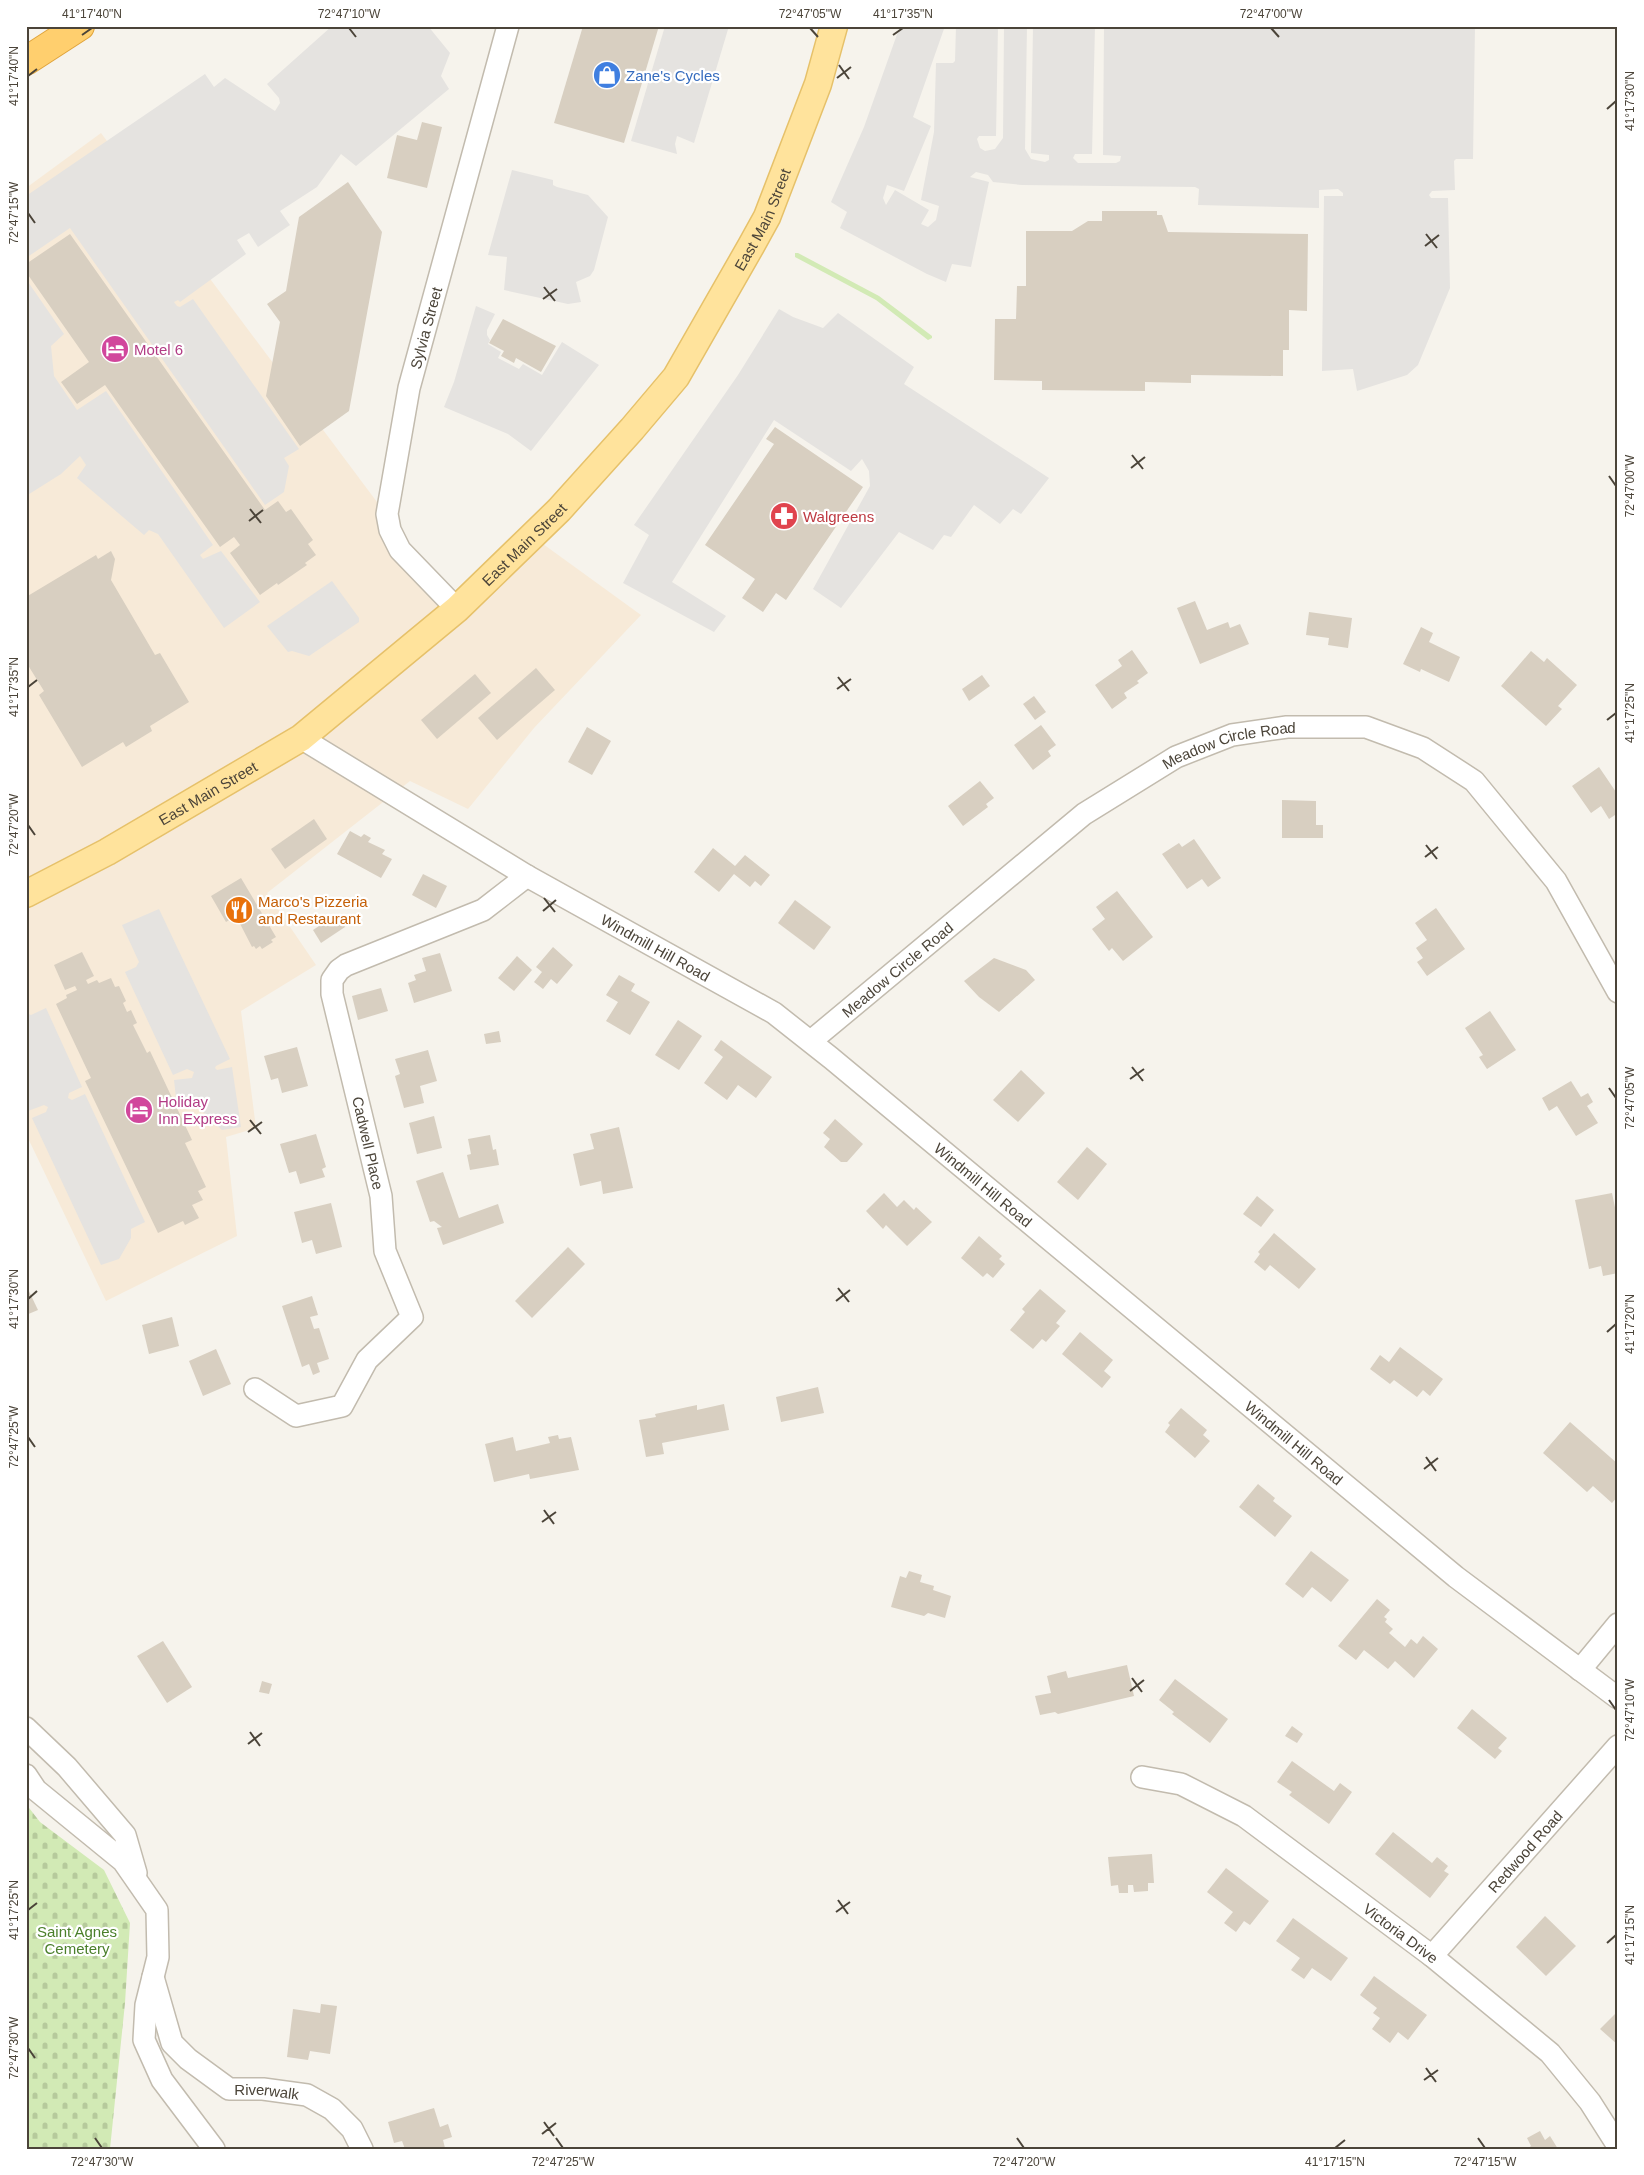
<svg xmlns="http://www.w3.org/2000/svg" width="1644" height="2175" font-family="Helvetica,sans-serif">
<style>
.commercial{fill:#f7ead8}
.cemetery{fill:url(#cemetery-stones)}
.green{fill:#d2eab5}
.parking{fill:#e5e3e0}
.building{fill:#d8cfc1}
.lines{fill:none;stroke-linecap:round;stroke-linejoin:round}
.minor-casing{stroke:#c2bbae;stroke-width:24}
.major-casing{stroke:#e6c16a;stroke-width:29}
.highway-casing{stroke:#e0a43c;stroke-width:30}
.minor{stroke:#fff;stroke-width:21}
.major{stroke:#ffe39c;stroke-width:26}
.highway{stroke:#ffcf6e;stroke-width:28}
.ticks{fill:none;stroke:#4b4439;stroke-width:2}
.labels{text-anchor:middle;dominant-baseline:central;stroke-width:4.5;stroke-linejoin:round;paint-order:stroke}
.shop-label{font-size:15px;fill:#366cbe;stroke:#fff;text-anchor:start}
.street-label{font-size:15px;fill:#4b4439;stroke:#fff}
.hotel-label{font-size:15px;fill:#b23c85;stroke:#fff;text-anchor:start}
.health-label{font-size:15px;fill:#be3a42;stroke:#fff;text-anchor:start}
.food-label{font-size:15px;fill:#c56008;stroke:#fff;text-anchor:start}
.park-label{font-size:15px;fill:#4a7f2a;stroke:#fff}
.neatline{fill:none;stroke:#4b4439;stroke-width:2}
.ticks-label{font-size:12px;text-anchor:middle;fill:#4b4439}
</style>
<defs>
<pattern id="cemetery-stones" width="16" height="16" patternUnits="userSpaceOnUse" patternTransform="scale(1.25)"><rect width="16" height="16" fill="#d2eab5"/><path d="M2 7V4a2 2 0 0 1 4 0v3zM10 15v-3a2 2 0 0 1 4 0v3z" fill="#b6ca9c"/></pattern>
</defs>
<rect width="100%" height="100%" fill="#f6f3ec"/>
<polygon class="commercial" points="101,133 457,609 532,536 641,615 534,728 468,809 410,781 267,893 316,965 241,1011 256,1128 226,1137 237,1236 106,1301 26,1134 26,188"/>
<polygon class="cemetery" points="26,1804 40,1822 104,1870 130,1923 125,2003 110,2149 26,2149"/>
<polygon class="green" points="795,253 798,253 879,296 932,336 932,338 928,340 876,300 795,257"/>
<g class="parking">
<polygon points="332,26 428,26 450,53 441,76 449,89 356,166 341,154 317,187 280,211 290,225 258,247 249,233 237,240 246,254 180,302 178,300 174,302 177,306 180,307 193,299 299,449 284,458 289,466 284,492 265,505 70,228 26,258 26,196 205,74 214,87 225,78 275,111 280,103 279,98 267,84"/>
<polygon points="665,26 729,26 694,143 677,136 675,144 677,154 631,141"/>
<polygon points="900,26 945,26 913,117 931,126 904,191 887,185 883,198 886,205 895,190 929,210 921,224 928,227 936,220 939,206 921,200 934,132 936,63 953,63 955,61 956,26 998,26 996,136 979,136 977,139 980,148 985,151 995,149 1003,138 1004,26 1027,26 1025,149 1031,159 1045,162 1049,160 1049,155 1031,153 1033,26 1095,26 1092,154 1075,154 1073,158 1078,163 1116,163 1120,161 1121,156 1103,155 1104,26 1475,26 1473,159 1456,159 1454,161 1455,190 1432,191 1429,195 1431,198 1448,198 1450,288 1418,365 1407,375 1357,391 1353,369 1322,371 1324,196 1343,196 1343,193 1338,189 1319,190 1319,208 1198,205 1199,189 1195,187 1022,185 993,182 988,175 976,172 970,177 989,182 971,267 952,264 946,282 927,274 840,228 847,212 831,202 864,127"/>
<polygon points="512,170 553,180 553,185 557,187 588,195 608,217 594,270 590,276 576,282 581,302 568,304 504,290 507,257 488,255"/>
<polygon points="26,279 64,334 51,346 54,376 77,410 106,391 213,545 200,555 203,559 221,551 260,602 224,628 158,534 149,530 144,535 77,478 86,465 80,456 61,474 26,496"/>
<polygon points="476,306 495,314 487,330 487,335 490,340 488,344 501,352 498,358 519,369 523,364 542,375 562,342 599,365 531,451 508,434 444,407 454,382"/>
<polygon points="779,309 793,317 823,328 838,313 914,367 904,384 1049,478 1021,514 1013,509 1000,524 974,505 951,537 944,535 933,550 899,532 841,608 813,589 870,486 869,471 862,459 851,471 774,420 672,582 726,616 714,632 623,583 649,535 634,525 738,375"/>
<polygon points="332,581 359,618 359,622 309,656 292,651 288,652 267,626"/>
<polygon points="159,909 230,1059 216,1066 215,1068 217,1070 232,1067 241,1127 222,1130 199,1108 194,1097 176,1098 174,1080 192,1078 194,1072 187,1069 173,1075 125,972 136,967 139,962 122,925"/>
<polygon points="46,1008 82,1087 69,1093 68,1098 72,1100 85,1094 145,1222 131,1229 131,1238 119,1259 101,1265 32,1118 46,1112 48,1107 44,1105 28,1111 26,1106 26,1013 31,1015"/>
</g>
<g class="building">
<polygon points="583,26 659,26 624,143 554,123"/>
<polygon points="422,122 442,127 427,188 387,178 397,135 417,140"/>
<polygon points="348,182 382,232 349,411 300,446 266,396 280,322 267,304 286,291 299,217"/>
<polygon points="1102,211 1157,211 1157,215 1162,215 1168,232 1308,234 1307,311 1289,310 1289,350 1283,350 1283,376 1191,375 1191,383 1145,382 1145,391 1042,390 1042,381 994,380 995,319 1016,319 1017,286 1026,286 1026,231 1072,231 1088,221 1102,221"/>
<polygon points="70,234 265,510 278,501 286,512 291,509 313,540 308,544 316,555 305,563 307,565 278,585 277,583 260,595 230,553 240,545 234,537 220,547 105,385 77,404 61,382 89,362 26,272 26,264"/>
<polygon points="503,319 556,346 541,372 516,358 514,363 501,356 504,351 489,343"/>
<polygon points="775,427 863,487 786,600 776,593 763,612 742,598 755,579 705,545 774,444 766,439"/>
<polygon points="111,551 115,559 111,580 155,655 160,653 189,702 150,726 152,731 126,747 123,742 82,767 39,695 44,691 26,662 26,597 96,555 98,559"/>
<polygon points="1195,601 1207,630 1228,622 1230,628 1240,624 1249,644 1200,664 1177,608"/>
<polygon points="1309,612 1352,618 1348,648 1328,645 1329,638 1306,635"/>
<polygon points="1421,627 1433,633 1429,642 1460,657 1449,682 1421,669 1420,672 1403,664"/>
<polygon points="1132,650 1148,673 1137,681 1139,683 1124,693 1127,698 1112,709 1095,685 1122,666 1118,660"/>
<polygon points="1531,651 1544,662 1547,658 1577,685 1558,706 1562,709 1546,726 1501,686"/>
<polygon points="536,668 555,690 497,740 478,718"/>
<polygon points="475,674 491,693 437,739 421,720"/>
<polygon points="982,675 990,686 969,701 962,689"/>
<polygon points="1034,696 1046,712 1035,720 1023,704"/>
<polygon points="1041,725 1056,745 1048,751 1051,756 1033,770 1014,745"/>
<polygon points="587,727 611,741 592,775 568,762"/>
<polygon points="1599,767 1616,792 1618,791 1618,813 1609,819 1601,806 1591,813 1572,786"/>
<polygon points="980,781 994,798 986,804 988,807 963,826 948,806"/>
<polygon points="1282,800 1316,801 1316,825 1323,825 1323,838 1282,838"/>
<polygon points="314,819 327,839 285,869 271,849"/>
<polygon points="350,831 361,837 364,834 371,838 368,842 385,850 382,854 392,859 381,878 337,854"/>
<polygon points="1194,839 1221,878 1208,887 1202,879 1187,889 1162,854 1179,843 1182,847"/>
<polygon points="713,848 735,866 745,855 770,875 761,886 755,881 750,887 734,874 719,892 694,872"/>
<polygon points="423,874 447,886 436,908 412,895"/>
<polygon points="241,878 276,937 271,940 273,942 262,949 260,946 256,949 254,946 252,947 236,916 226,922 211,896"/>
<polygon points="1117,891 1153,937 1123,961 1112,948 1109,951 1092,929 1105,919 1096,907"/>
<polygon points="795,900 831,927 814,950 778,923"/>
<polygon points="1436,908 1465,949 1427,976 1417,962 1423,958 1416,948 1427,940 1415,923"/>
<polygon points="337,914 345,927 321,943 313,930"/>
<polygon points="553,947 573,965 557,984 551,979 543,989 534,982 542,972 536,967"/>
<polygon points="82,952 94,976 86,980 88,984 97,980 99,983 111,978 115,987 119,986 126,1001 123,1003 127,1012 131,1010 137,1023 133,1025 147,1053 150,1051 192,1140 185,1143 206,1187 198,1191 203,1200 192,1205 199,1218 185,1225 183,1221 158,1233 85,1081 91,1078 56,1004 67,998 66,995 77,990 75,986 65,990 54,965"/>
<polygon points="440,953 452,991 414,1003 408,983 416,980 414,975 426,971 422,958"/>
<polygon points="517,956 532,970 514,991 498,978"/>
<polygon points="994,958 1026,970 1035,980 999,1012 979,997 964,981"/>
<polygon points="619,975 635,984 631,991 650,1002 630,1035 606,1021 618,1002 606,995"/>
<polygon points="381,988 388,1011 358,1020 352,996"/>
<polygon points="1490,1011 1516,1050 1487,1069 1479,1057 1483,1055 1465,1028"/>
<polygon points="678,1020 702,1036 679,1070 655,1055"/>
<polygon points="499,1031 501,1042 486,1044 484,1034"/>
<polygon points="721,1040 772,1077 756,1098 738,1085 727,1100 704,1083 723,1057 714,1050"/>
<polygon points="297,1047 308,1086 282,1093 278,1078 271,1080 264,1056"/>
<polygon points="428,1050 437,1081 420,1086 424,1103 404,1108 395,1076 400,1074 395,1059"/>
<polygon points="1021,1070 1045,1093 1018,1122 993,1100"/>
<polygon points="1571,1081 1581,1097 1588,1093 1593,1102 1587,1106 1598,1123 1576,1136 1557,1106 1549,1111 1542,1098"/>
<polygon points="434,1116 442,1148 417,1154 409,1123"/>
<polygon points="835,1119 863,1144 847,1162 841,1162 824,1147 830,1139 823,1133"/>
<polygon points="619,1127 633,1188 603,1194 601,1181 580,1186 573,1154 594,1149 590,1134"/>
<polygon points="316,1134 326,1167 322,1169 325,1177 300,1184 296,1171 289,1173 280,1144"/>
<polygon points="490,1135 493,1150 496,1149 499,1165 470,1170 467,1155 471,1154 468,1139"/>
<polygon points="1087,1147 1107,1164 1078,1200 1057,1182"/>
<polygon points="443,1172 459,1218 498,1204 504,1223 443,1245 437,1228 442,1227 434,1221 430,1222 416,1181"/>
<polygon points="884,1193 897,1207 904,1200 914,1210 916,1207 932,1222 907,1246 886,1225 883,1229 866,1211"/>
<polygon points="1612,1193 1618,1222 1618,1273 1603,1276 1601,1266 1589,1269 1575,1200"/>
<polygon points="1257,1196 1274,1210 1261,1227 1243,1214"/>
<polygon points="331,1203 342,1247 316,1254 312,1240 302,1243 294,1212"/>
<polygon points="1274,1233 1316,1269 1299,1289 1270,1265 1265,1271 1254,1262 1260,1254 1258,1252"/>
<polygon points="979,1236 1002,1256 999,1259 1005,1264 993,1278 987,1273 983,1277 961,1258"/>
<polygon points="568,1247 585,1264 532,1318 515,1301"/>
<polygon points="26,1285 38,1310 26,1315"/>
<polygon points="1040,1289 1066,1311 1056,1323 1060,1326 1046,1342 1042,1339 1033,1349 1010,1330 1025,1312 1022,1309"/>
<polygon points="312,1296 318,1315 310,1317 314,1329 319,1328 329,1359 317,1363 320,1372 313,1375 309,1364 302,1367 282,1306"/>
<polygon points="172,1317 179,1346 149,1354 142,1325"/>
<polygon points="1080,1332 1113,1360 1104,1371 1111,1377 1102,1388 1062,1354"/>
<polygon points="1400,1347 1443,1379 1430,1396 1423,1390 1417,1397 1394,1380 1390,1384 1370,1369 1380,1355 1389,1362"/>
<polygon points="216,1349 231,1384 203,1396 189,1361"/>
<polygon points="818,1387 824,1413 781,1422 776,1397"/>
<polygon points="724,1404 729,1430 662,1443 664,1454 646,1457 639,1420 656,1417 655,1414 697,1405 697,1410"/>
<polygon points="1181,1408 1207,1430 1203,1435 1210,1441 1195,1458 1165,1432 1170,1425 1168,1423"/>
<polygon points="1570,1422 1618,1464 1618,1496 1612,1503 1593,1486 1587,1492 1543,1453"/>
<polygon points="558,1435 559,1439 571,1437 579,1470 530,1479 529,1474 494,1482 485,1444 513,1437 516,1451 550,1443 548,1437"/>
<polygon points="1258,1484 1275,1498 1273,1501 1292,1516 1275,1537 1239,1507"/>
<polygon points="1311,1551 1349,1580 1331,1602 1312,1587 1303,1598 1285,1584"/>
<polygon points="909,1571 922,1575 920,1582 934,1586 933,1590 951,1596 945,1618 928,1613 924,1616 891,1607 900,1576 906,1578"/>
<polygon points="1377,1599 1390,1610 1384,1617 1387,1619 1385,1622 1393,1629 1389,1633 1405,1647 1411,1639 1417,1644 1423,1636 1438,1649 1414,1678 1395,1661 1388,1669 1364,1650 1356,1660 1338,1646"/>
<polygon points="163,1641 192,1687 167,1703 137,1656"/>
<polygon points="1127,1665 1134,1696 1058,1714 1055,1712 1040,1715 1035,1696 1051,1693 1047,1676 1066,1671 1068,1678"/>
<polygon points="1175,1679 1228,1719 1210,1743 1172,1714 1174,1712 1159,1700"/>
<polygon points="262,1681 272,1684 269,1694 259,1692"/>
<polygon points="1472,1709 1507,1738 1498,1748 1502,1751 1495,1759 1457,1728"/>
<polygon points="1292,1726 1303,1734 1297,1743 1285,1736"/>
<polygon points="1292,1761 1334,1791 1340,1783 1352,1792 1329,1824 1289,1795 1292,1792 1277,1782"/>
<polygon points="1393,1832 1432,1863 1437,1857 1448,1866 1444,1871 1449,1874 1430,1898 1375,1854"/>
<polygon points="1152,1854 1154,1883 1148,1883 1148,1891 1134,1892 1133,1885 1128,1885 1128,1893 1119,1893 1118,1885 1111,1886 1108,1857"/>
<polygon points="1226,1868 1269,1901 1250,1925 1244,1921 1236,1932 1224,1923 1233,1912 1207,1892"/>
<polygon points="1545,1916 1576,1946 1546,1976 1516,1947"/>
<polygon points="1293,1918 1348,1958 1331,1981 1312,1968 1304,1979 1291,1970 1300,1958 1276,1941"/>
<polygon points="1374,1976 1427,2015 1408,2040 1398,2032 1390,2043 1372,2029 1380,2018 1373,2013 1377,2008 1360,1995"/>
<polygon points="321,2004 337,2006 330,2054 310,2051 308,2060 287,2057 293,2009 320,2013"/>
<polygon points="1618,2011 1618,2045 1600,2029"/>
<polygon points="434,2108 440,2127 448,2124 452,2137 443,2140 445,2148 405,2149 402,2141 394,2143 388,2122"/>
<polygon points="1540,2131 1545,2140 1550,2136 1558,2149 1527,2149 1531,2146 1527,2138"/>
</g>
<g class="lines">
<defs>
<g id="minor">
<path id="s1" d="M457,609L400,550L390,530L387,514L409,388L508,26"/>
<path id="s2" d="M301,738L527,876L774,1013L831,1058L1456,1577L1618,1698"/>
<path id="s3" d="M811,1041L1084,814L1176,757L1232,735L1287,727H1366L1423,748L1474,781L1556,881L1618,992"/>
<polyline points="255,1389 296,1416 342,1406 367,1360 412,1317 385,1251 381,1196 332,994 332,980 339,970 346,965 483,910 527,876"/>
<polyline points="1580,1670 1618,1624"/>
<polyline points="26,1728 67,1767 125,1835 136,1873"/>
<polyline points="26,1775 36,1790 123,1861 157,1910 158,1957 146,2005 144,2040 162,2080 214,2149"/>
<path id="s4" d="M1142,1777L1181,1784L1244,1816L1432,1956L1550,2053L1590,2102L1618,2146"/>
<path id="s5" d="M1432,1956L1618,1746"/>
<path id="s6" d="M153,1977L172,2043L188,2059L229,2089H263L307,2095L332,2109L352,2129L362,2149"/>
</g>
<g id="major">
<path id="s7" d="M26,894L107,852L301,738L457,609L559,510L632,429L676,377L751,246L767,217L818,84L834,26"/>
</g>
<polyline id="highway" points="26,61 80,26"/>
</defs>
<use href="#minor" class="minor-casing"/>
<use href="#major" class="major-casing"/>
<use href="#highway" class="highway-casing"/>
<use href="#minor" class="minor"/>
<use href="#major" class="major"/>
<use href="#highway" class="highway"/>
</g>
<path class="ticks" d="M349,28L356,37M810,28L818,37M1271,28L1279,37M82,35L92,28M893,35L903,28M839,65L849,79M28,76L37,69M837,78L851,67M1607,109L1616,101M28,213L35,223M1426,234L1437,248M1425,246L1439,235M544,287L555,301M543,299L557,289M1132,455L1143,469M1131,468L1145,457M1609,476L1616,486M250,509L261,523M249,521L263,510M838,677L849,691M28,687L37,680M837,689L851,679M1607,720L1616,713M28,825L35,835M1426,845L1437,859M1425,857L1438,847M544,898L555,912M543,911L556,900M1132,1067L1143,1081M1130,1079L1144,1069M1609,1088L1616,1098M250,1120L261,1134M248,1132L262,1122M838,1288L849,1302M28,1299L37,1291M836,1301L850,1290M1607,1332L1616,1324M28,1437L35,1447M1426,1457L1436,1471M1424,1469L1438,1458M544,1510L554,1524M542,1522L556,1512M1132,1678L1142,1692M1130,1691L1144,1680M1609,1700L1616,1710M250,1732L260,1746M248,1744L262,1733M838,1900L848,1914M28,1910L37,1903M836,1912L850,1902M1607,1943L1616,1935M28,2048L35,2058M1426,2068L1436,2082M1424,2080L1438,2070M544,2122L554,2136M542,2134L556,2123M95,2138L102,2148M556,2138L563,2148M1017,2138L1024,2148M1478,2138L1485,2148M1335,2148L1345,2140"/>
<defs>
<symbol id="shop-disc" viewBox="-11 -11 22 22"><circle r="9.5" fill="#3f7fe0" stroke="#fff"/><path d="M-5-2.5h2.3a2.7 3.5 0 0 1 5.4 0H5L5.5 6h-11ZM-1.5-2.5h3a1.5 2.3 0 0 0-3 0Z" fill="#fff"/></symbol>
<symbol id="hotel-disc" viewBox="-11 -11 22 22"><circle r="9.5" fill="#d1479c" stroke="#fff"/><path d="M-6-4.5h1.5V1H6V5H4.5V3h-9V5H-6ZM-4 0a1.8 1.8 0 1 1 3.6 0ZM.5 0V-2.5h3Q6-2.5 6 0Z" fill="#fff"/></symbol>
<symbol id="pharmacy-disc" viewBox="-11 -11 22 22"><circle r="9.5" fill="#e0444e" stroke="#fff"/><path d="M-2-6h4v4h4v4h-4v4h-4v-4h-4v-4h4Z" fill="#fff"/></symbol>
<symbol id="restaurant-disc" viewBox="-11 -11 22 22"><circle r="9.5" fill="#e8710a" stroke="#fff"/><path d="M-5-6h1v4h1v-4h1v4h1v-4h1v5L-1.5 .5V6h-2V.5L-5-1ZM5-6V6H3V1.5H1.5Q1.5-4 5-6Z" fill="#fff"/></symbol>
</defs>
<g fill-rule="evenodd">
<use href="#shop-disc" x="591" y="59" width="32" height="32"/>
<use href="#hotel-disc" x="99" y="333" width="32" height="32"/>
<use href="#pharmacy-disc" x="768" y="500" width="32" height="32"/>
<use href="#restaurant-disc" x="223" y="894" width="32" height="32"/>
<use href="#hotel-disc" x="123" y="1094" width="32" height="32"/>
</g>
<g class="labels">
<g class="shop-label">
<text x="626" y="75">Zane's Cycles</text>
</g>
<g class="street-label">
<text stroke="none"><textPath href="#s7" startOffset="1018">East Main Street</textPath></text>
<text stroke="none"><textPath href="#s1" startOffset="311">Sylvia Street</textPath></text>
<text stroke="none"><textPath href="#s7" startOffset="612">East Main Street</textPath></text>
<text stroke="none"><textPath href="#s3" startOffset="518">Meadow Circle Road</textPath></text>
<text stroke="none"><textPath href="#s7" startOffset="208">East Main Street</textPath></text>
<text stroke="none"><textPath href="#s2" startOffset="412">Windmill Hill Road</textPath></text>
<text stroke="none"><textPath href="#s3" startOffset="112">Meadow Circle Road</textPath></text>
<text transform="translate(368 1143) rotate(77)">Cadwell Place</text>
<text stroke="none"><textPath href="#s2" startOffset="818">Windmill Hill Road</textPath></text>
<text stroke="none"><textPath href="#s2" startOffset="1222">Windmill Hill Road</textPath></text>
<text stroke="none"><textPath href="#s5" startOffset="140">Redwood Road</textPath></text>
<text stroke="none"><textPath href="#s4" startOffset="306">Victoria Drive</textPath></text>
<text stroke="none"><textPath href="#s6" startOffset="180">Riverwalk</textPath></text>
</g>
<g class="hotel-label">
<text x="134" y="349">Motel 6</text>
<text x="158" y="1101">Holiday<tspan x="158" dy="17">Inn Express</tspan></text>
</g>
<g class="health-label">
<text x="803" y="516">Walgreens</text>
</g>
<g class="food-label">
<text x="258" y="901">Marco's Pizzeria<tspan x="258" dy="17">and Restaurant</tspan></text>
</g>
<g class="park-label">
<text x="77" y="1931">Saint Agnes<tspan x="77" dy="17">Cemetery</tspan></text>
</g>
</g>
<rect width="1644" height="2175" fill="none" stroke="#ffffff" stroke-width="55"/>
<rect x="28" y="28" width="1588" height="2120" class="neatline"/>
<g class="ticks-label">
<text x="92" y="18">41°17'40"N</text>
<text x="349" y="18">72°47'10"W</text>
<text x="810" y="18">72°47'05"W</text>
<text x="903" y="18">41°17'35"N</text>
<text x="1271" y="18">72°47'00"W</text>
<text transform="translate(14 76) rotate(-90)" y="4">41°17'40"N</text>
<text transform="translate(1630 101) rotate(-90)" y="4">41°17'30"N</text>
<text transform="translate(14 213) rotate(-90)" y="4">72°47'15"W</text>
<text transform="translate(1630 486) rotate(-90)" y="4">72°47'00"W</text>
<text transform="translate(14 687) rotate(-90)" y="4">41°17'35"N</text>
<text transform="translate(1630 713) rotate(-90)" y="4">41°17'25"N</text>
<text transform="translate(14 825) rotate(-90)" y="4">72°47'20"W</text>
<text transform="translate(1630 1098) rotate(-90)" y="4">72°47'05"W</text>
<text transform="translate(14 1299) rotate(-90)" y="4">41°17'30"N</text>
<text transform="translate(1630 1324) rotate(-90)" y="4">41°17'20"N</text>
<text transform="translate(14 1437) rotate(-90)" y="4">72°47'25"W</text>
<text transform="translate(1630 1710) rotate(-90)" y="4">72°47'10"W</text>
<text transform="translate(14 1910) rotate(-90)" y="4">41°17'25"N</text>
<text transform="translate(1630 1935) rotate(-90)" y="4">41°17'15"N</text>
<text transform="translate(14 2048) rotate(-90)" y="4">72°47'30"W</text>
<text x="102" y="2166">72°47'30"W</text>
<text x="563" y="2166">72°47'25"W</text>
<text x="1024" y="2166">72°47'20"W</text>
<text x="1335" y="2166">41°17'15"N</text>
<text x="1485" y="2166">72°47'15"W</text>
</g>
</svg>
